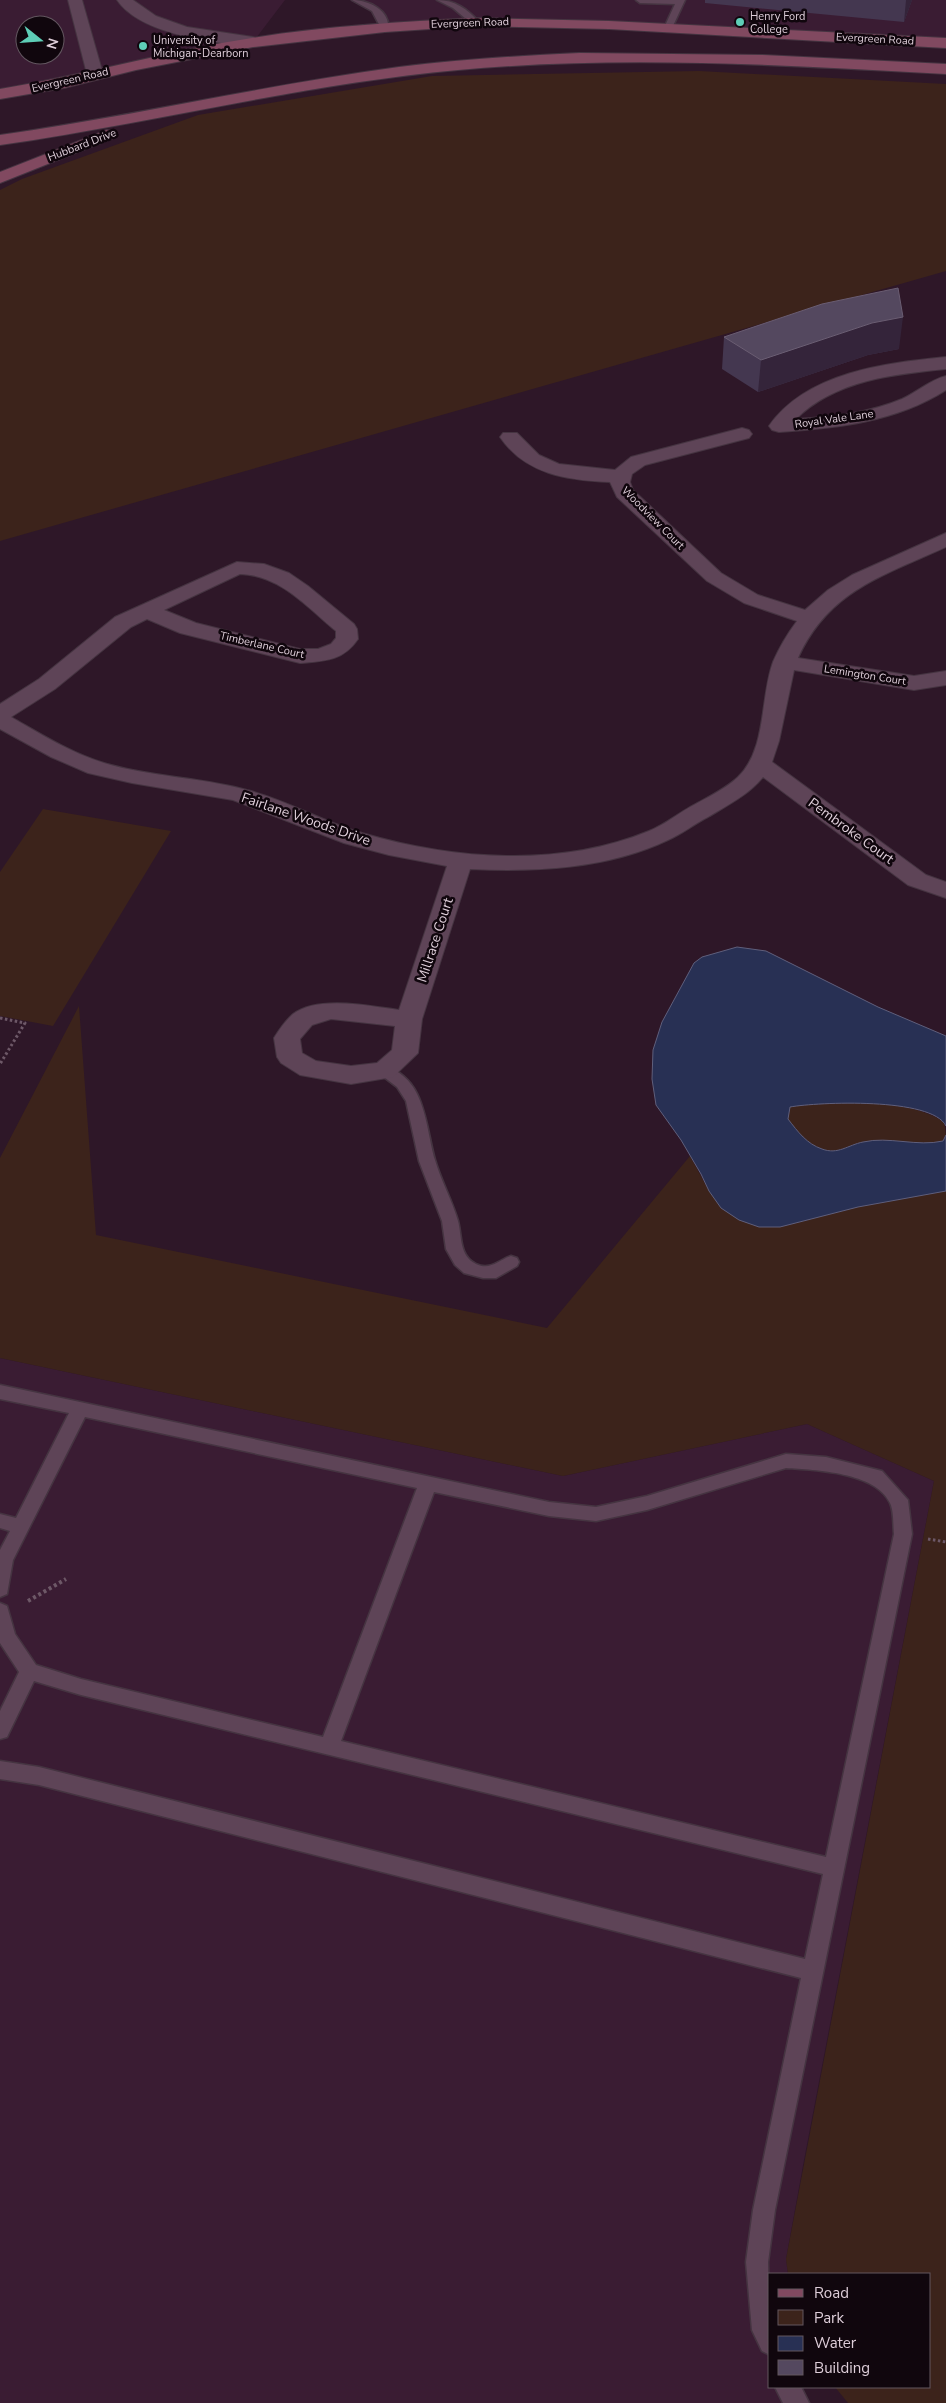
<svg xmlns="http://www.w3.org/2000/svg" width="946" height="2403" font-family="'Nunito Sans',sans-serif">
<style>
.built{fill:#3a1c33;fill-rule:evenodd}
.green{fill:#3c231b}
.water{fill:#283054;stroke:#5f5f7c}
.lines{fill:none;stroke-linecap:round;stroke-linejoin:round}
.lane-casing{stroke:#453441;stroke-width:3}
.street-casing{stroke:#453441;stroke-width:2}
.secondary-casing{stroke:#453441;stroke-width:2}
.path-far1{stroke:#6d5867;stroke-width:3;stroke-dasharray:2.5 2.5;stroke-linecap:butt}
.path{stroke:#6d5867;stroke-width:4;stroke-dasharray:3 3;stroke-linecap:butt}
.lane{fill:#5e4457;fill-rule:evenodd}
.street{fill:#5e4457;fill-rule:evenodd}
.secondary{fill:#814960;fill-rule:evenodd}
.wall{fill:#443750}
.shaded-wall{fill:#34243a}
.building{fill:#54485f;stroke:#6a5d72}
.poi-dot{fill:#5eceb7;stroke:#10060d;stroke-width:2}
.labels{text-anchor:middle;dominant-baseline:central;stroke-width:5;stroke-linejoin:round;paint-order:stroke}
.far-poi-label{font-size:11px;fill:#deced9;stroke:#10060d;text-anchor:start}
.far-street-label{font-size:11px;fill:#deced9;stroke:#10060d}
.street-label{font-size:14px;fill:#deced9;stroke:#10060d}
</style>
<rect width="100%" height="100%" fill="#2e1728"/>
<g class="built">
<path d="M0,0H285L253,42L0,93ZM25,25H55V55H25Z"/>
<polygon points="356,0 946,0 946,43 532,21 385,28 368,4"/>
<polygon points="0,1358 563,1476 807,1424 934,1481 804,2160 786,2259 788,2274 770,2274 770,2387 788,2387 784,2403 0,2403"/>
</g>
<g class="green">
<polygon points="699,71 946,84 946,271 0,541 0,190 22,179 198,115 432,76"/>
<polygon points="43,809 171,831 53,1026 0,1016 0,872"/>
<polygon points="79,1006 96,1235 547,1328 690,1156 709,1191 780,1227 858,1207 946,1191 946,2403 848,2403 835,2387 930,2387 930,2274 788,2274 786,2259 934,1481 807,1424 563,1476 0,1358 0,1158"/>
<path d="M848,1101C879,1104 917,1104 944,1122L946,1135L943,1141C917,1147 889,1136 863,1142C848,1145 838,1155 822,1149C807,1144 798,1132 788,1120L790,1107L812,1103Z"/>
</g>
<path class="water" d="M737,947L766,951L878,1007L946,1036V1126C932,1097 818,1102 790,1107L788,1119C798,1132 807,1144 822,1149C838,1155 848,1145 863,1142C889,1136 917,1147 943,1141L946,1135V1191L858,1207L780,1227H759L739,1220L721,1208L709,1191L701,1174L681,1140L656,1105L652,1079L653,1050L662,1022L694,963L702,957Z"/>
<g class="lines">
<defs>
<g id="lane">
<path d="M352,0C368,0 391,10 388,30H382L372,11Z"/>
<path d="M437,0C455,0 467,9 479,22L472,24L453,8Z"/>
<polygon points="636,0 685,0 672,28 668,31 664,28 675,4 640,3"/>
<path d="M384,1066C426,1078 425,1125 435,1160C441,1181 452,1200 458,1221C462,1236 459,1256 476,1264C490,1271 499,1260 511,1256L517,1258L519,1262L517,1266L496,1278H483L464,1273L455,1265L446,1249L442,1221L419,1161L406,1101L397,1087L376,1071L379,1067Z"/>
<path d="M0,1385L549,1502L596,1507L647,1496L786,1454L826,1457L882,1471L908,1500L912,1534L775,2210L768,2262L770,2355L762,2351L752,2330L746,2262L753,2210L801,1978L39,1785L0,1779V1761L39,1767L805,1959L823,1874L81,1695L34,1681L7,1737L0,1739V1711L19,1672L0,1643V1603L7,1606L15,1634L36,1665L81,1679L323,1737L417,1488L85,1417L13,1560L7,1594L0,1597V1550L10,1531L0,1528V1514L16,1518L69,1413L0,1399ZM786,1468C815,1470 876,1472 890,1503C894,1511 893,1525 894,1534L826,1857L341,1741L434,1492L549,1516L596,1521L647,1510Z"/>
<polygon points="775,2387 801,2387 809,2403 783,2403"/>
</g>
<g id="street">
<polygon points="68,0 82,0 103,74 100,77 95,79 87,74"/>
<path d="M117,0H133L156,16L187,27L253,37L261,42L253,47C213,42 141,35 117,0Z"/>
<path d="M946,357V369C895,374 835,380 796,419C832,417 869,413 902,399C917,392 930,380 946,376V390C896,422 837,428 779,432L772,430L769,426C807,372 886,363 946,357Z"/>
<path d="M742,428L749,430L752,434L749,438L645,465L632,474L630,482L633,490L721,573L758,595L805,610L828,590L852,575L946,533V547C883,576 829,590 798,658L914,676L946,671V685L914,690L794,670L779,741L772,762L926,875L946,882V898L908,885L763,777C748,795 728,805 708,817C694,824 682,834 668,840C607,869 536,872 470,869L422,1019L418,1053L393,1077L351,1084L300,1075L281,1063L277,1057L274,1038C279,1030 286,1020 293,1014C318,995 370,1006 399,1010L447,866L389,855L344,843L233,800L132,783L88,773L51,757L0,729V704L39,679L115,617L237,562L264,564L289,573L308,586L354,624L357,629L358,639C343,661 325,661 300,663L180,633L147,619L131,627L55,689L11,717C41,734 71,753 104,763C150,777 200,777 247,790C287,800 323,822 362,833C454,860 559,868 649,831C664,825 676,815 690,807C706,798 724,790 738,777C767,749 760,697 773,662C779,648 788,633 797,621L744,603L707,581L617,497L610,482C568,480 526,475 500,437L503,433H517L539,455L559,464L615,470L631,457ZM240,574C280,575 307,607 336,631V638L331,644L318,649H300L196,623L164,610ZM331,1019L395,1026L392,1050L377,1063L351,1066L316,1061L302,1053L300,1039L312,1025Z"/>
</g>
<g id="secondary">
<path d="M475,18L609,21L946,38V48L609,29L475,26L385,32L253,47L136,70L64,88L0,99V89C85,75 167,51 252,38C326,26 401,22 475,18Z"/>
<path d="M580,53L763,55L946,64V74C784,65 620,55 458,70C304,84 153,123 0,145V135C134,116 265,85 399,67C459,59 520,56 580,53Z"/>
<polygon points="107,130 113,132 115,135 113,138 0,183 0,172"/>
</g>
</defs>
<use href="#lane" class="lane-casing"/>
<use href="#street" class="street-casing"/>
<use href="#secondary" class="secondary-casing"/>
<g class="path-far1">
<polyline points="0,1018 25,1023 0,1064"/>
<polyline points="928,1539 946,1542"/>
</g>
<polyline class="path" points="28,1601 66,1579"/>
<use href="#lane" class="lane"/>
<use href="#street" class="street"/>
<use href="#secondary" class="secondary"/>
</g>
<g class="wall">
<polygon points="705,0 912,0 904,22 705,3"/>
<polygon points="724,337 899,349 868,355 758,392 722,369"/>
</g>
<g class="shaded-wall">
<polygon points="906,0 912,0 904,22"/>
<polygon points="903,317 899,349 868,355 758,392 761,360 872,323"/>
</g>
<polygon class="building" points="898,288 903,317 872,323 761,360 724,337 822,304"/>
<g class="poi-dot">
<circle cx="740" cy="22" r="5"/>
<circle cx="143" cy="46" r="5"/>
</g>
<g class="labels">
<g class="far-poi-label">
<text x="750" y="16">Henry Ford<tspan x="750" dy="13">College</tspan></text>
<text x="153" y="40">University of<tspan x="153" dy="13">Michigan-Dearborn</tspan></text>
</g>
<g class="far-street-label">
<text transform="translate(470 23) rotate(-2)">Evergreen Road</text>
<text transform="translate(875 39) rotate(3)">Evergreen Road</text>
<text transform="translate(70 80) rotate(-13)">Evergreen Road</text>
<text transform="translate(82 145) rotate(-21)">Hubbard Drive</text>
<text transform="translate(834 419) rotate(-8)">Royal Vale Lane</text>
<text transform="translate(653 518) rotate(45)">Woodview Court</text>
<text transform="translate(262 645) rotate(13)">Timberlane Court</text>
<text transform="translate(865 675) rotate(9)">Lemington Court</text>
</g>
<g class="street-label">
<text transform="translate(306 819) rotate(19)">Fairlane Woods Drive</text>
<text transform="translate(851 831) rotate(36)">Pembroke Court</text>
<text transform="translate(435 940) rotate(-72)">Millrace Court</text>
</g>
</g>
<rect x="768" y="2273" width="162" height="115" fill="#10060d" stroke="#62565f"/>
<rect x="778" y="2289" width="25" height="8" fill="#814960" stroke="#62565f"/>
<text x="814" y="2298" font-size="15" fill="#deced9">Road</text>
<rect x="778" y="2310" width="25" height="15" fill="#3c231b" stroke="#62565f"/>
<text x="814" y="2323" font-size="15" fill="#deced9">Park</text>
<rect x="778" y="2336" width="25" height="15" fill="#283054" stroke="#62565f"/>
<text x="814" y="2348" font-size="15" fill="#deced9">Water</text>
<rect x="778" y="2360" width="25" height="15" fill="#54485f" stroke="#62565f"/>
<text x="814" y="2373" font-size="15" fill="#deced9">Building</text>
<g transform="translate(40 40) rotate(107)"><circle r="24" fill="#10060d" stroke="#62565f"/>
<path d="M0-4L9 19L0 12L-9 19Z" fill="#5eceb7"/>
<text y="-8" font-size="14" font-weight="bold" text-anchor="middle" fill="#deced9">N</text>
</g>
</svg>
